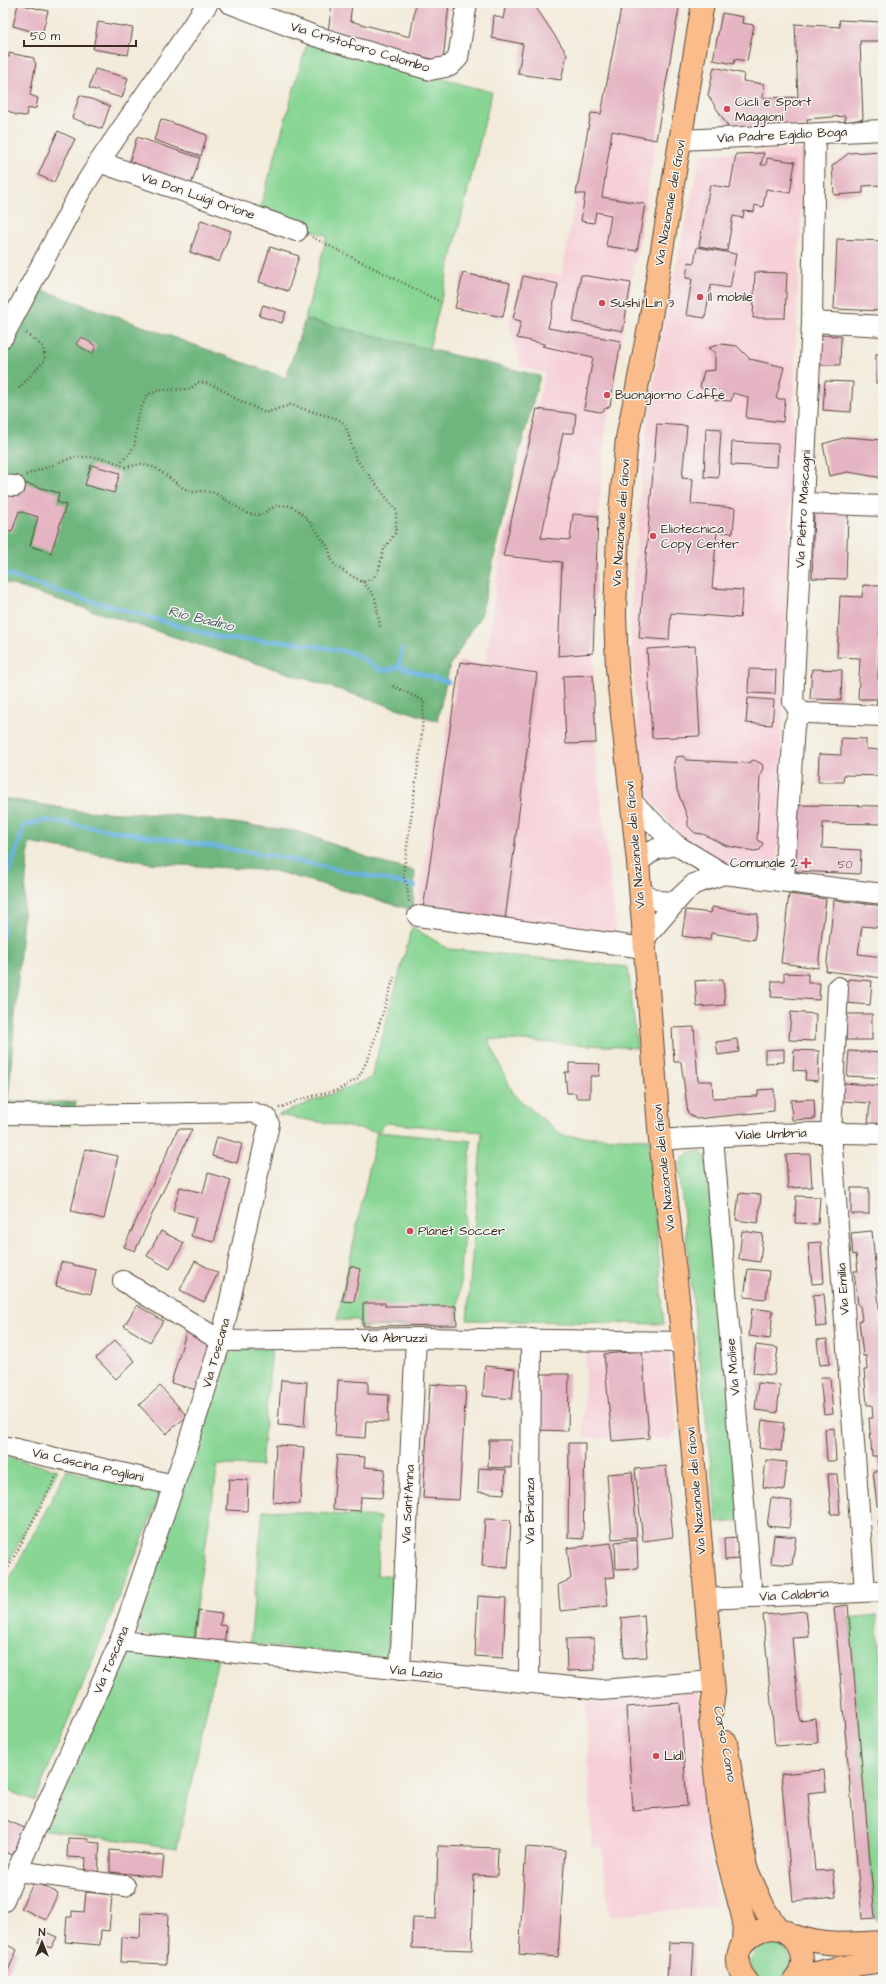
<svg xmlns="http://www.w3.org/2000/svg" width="886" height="1984" font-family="'Architects Daughter',sans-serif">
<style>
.built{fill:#f6cfd7}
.green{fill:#88d594;stroke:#628059}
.forest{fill:#6eb67e;stroke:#54704e}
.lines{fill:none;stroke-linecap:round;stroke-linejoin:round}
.stream{stroke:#68b2e0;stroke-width:4.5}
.building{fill:#e5b4c2}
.minor-casing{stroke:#57473a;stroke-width:22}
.major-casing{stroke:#57473a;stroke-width:24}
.path{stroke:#57473a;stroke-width:2.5;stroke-dasharray:1 3;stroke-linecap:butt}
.minor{stroke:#fff;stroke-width:20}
.major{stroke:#fabc8b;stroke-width:22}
.poi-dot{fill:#d1495b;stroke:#f6f6f2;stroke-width:1.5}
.labels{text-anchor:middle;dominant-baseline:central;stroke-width:3;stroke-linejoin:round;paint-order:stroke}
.number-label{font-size:11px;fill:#664c47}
.street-label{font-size:13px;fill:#3b2a1e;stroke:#f6f6f2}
.poi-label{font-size:13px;fill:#3b2a1e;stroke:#f6f6f2;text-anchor:start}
.water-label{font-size:14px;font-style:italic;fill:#4b5a62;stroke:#f6f6f2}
</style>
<rect width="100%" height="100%" fill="#f6f6f2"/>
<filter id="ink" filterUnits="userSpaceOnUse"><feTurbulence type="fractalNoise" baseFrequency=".025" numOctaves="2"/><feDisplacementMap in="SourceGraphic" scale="8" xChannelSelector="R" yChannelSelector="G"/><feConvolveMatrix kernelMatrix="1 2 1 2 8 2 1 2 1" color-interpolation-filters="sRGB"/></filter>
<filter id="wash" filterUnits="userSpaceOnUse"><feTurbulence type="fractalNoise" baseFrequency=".012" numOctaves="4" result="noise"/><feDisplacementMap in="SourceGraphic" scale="16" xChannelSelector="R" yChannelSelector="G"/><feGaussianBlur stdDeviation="0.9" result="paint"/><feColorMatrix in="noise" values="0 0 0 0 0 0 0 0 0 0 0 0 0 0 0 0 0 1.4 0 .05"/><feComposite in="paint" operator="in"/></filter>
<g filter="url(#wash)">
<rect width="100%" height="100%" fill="#f3ebda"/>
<g class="built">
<polygon points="622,3 680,3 606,428 598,516 593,653 595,750 617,937 417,908 458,661 486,664 500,555 545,373 521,367 509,324 521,273 562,275 591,113 601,114"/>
<polygon points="803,150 777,867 724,863 684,840 641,786 630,615 647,424 664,322 701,154"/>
<polygon points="669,1348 677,1429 671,1439 583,1438 586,1349"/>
<polygon points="698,1690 705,1804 716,1906 609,1916 602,1847 592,1848 586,1701"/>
</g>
<g class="green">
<polygon points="307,43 492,92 429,349 305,319 327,236 259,212"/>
<polygon points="412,927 449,949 628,967 637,1048 488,1039 514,1095 563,1136 649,1139 664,1324 467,1320 482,1132 387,1123 378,1132 471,1141 457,1325 359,1327 359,1320 337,1320 377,1132 278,1115 371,1078"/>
<path d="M693,1151H701L706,1159L740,1521L717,1523L679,1170C681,1160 683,1155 693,1151Z"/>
<polygon points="272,1348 261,1466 218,1465 190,1645 140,1634 137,1626 142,1609 166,1539 211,1385 225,1355 236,1349"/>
<polygon points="3,1456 58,1470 3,1572"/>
<polygon points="67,1470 161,1494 35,1801 3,1789 3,1592"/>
<polygon points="263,1510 380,1517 377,1575 394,1577 387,1658 250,1644"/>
<polygon points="876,1615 883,1672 883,1923 878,1924 875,1918 849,1618"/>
<polygon points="129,1650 218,1658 177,1848 41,1829 115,1660"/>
<circle cx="771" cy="1963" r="20"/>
</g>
<g class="forest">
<polygon points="37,288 286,378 305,319 540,376 517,461 481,615 450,665 437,721 3,582 3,341"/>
<polygon points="3,798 79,811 173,815 300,832 386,864 415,871 413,910 275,871 151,863 29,843 8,1102 76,1102 72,1125 3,1127"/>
</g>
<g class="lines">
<g class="stream">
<polyline points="3,573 57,591 225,639 293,642 353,653 382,671 399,667 402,649"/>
<polyline points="399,667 448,682"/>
<polyline points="3,936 7,878 24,826 45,820 274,856 415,886"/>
</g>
</g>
<g id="blocks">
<g class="building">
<polygon points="332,3 352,3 350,21 410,37 416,3 449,3 443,62 328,32"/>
<polygon points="506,3 533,3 567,54 561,80 518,74 523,44 492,38 494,15 503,19"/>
<polygon points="622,3 680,3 656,140 612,131 602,197 645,204 637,251 606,246 611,215 596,212 594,223 581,221 585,194 576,194 591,113 601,114"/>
<polygon points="18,4 48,11 42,34 13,26"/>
<polygon points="722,13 743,17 742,23 754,25 747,61 735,59 734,64 713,60"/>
<polygon points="839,20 883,22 883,41 860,41 863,119 845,122 845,116 807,119 808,126 729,128 708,95 714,67 744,74 743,81 764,84 763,98 798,97 795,24 840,27"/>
<polygon points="98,22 133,28 128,55 93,49"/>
<polygon points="9,53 34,58 34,61 36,63 30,95 38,98 36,108 27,109 26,116 16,115 3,108 5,96 3,95 3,84 7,83 8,81 3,78 3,72 6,57 9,57"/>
<polygon points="95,69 128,78 122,98 89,88"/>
<polygon points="80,95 110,106 102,129 72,118"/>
<polygon points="161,119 207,135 201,156 154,140"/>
<polygon points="58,131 75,139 54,182 38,175"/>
<polygon points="137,137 200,158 191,185 129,164"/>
<polygon points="883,151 883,185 863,186 863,193 834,195 832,166 849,153"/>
<polygon points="764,153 761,165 766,165 767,158 795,162 790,193 766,189 763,207 755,205 754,212 744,211 743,218 733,216 727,251 699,246 710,185 730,188 736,154"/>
<polygon points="201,220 231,231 219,262 190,252"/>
<polygon points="837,239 883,241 883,311 834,309"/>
<polygon points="270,247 299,256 288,291 259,282"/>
<polygon points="697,247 736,254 730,288 711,285 705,318 686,315 692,279 686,278 688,262 694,263"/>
<polygon points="755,272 787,273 785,318 753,318"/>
<polygon points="463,273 510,283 503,317 455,308"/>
<polygon points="581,275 631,283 623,331 573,322"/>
<polygon points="523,276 558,284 548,328 621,341 610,406 600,412 584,409 593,357 542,346 545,344 517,338 521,321 513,319"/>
<polygon points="263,305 286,312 282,323 259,316"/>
<polygon points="818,335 841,336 840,365 818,365"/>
<polygon points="81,337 96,346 92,354 76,344"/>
<polygon points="721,344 737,346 750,359 784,367 776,399 785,399 783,422 746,418 748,397 733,393 731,401 715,400 700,387 704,371 715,370 715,352 708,348"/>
<rect x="876" y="354" width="7" height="29"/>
<polygon points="825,381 853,382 851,412 823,410"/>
<polygon points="537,409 576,414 574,433 563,433 541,538 570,540 573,514 598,516 593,653 558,656 562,562 503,556"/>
<polygon points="657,424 687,426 682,478 693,479 691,504 735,508 733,533 717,532 712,588 743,590 740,618 671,613 669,640 639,638"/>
<polygon points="706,428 721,429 718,478 704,477"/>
<polygon points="846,437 883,440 883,478 848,472 829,476 823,444"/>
<polygon points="732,442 778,444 777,467 731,465"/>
<polygon points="91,465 120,473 114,493 85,485"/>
<polygon points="24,483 59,493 57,502 66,505 51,553 30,546 38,517 19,511 12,532 3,530 3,490 20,495"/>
<polygon points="814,512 848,514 846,579 812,578"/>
<polygon points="863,585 882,586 878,679 883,679 883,706 876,706 877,699 858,699 860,658 837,657 840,596 862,597"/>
<polygon points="695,646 700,736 652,738 647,649"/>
<polygon points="460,662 537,673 505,920 423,909"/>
<polygon points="749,669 776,670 775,694 748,693"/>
<polygon points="812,669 842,670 841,700 810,699"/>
<polygon points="593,675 596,743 566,744 563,676"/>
<polygon points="748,698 774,700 772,725 746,723"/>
<polygon points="841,738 866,739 866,749 883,750 883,776 844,775 843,782 818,782 819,754 841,755"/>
<polygon points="683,756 686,760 748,763 754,760 762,764 763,768 760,775 757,840 763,843 760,850 754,851 727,846 703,834 695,833 688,826 688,819 677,790 674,762 676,757"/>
<polygon points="798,805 883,806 883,824 823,823 822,848 861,850 860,874 795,871"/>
<polygon points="789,894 826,899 818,968 781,963"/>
<polygon points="834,900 883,906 883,928 862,926 858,954 883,957 883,978 826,971"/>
<polygon points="712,907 758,914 754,940 711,933 710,940 682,936 686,910 711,913"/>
<polygon points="784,973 808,974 808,983 820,983 819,1000 771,997 772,981 784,981"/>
<polygon points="723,979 725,1005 697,1007 695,981"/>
<polygon points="848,979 872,981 870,1005 846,1003"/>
<polygon points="791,1012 816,1014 815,1041 789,1040"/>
<rect x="846" y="1014" width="26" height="26"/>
<polygon points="694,1027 698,1081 712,1081 713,1098 758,1096 758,1090 774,1089 774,1111 696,1119 688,1113 681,1062 674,1062 672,1028"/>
<polygon points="737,1039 739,1052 718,1055 716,1042"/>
<polygon points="784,1049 784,1062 765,1063 765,1050"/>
<polygon points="794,1050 819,1051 818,1081 805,1080 806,1071 793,1070"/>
<polygon points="849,1051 883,1053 882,1078 847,1076"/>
<polygon points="569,1063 600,1064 599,1076 590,1076 590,1098 576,1098 576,1093 567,1093 565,1072 569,1072"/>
<polygon points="843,1083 883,1086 882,1125 868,1124 870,1103 842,1101"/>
<polygon points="814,1099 815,1119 792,1120 791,1100"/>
<polygon points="178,1129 192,1129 135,1251 124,1247"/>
<polygon points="217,1137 242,1144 237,1163 212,1156"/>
<polygon points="85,1149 118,1156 104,1219 71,1211"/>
<polygon points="810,1154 812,1187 788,1188 786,1155"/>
<polygon points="208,1173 231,1180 214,1242 191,1236 196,1217 173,1211 180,1187 203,1193"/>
<rect x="851" y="1188" width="18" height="26"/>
<polygon points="739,1193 761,1195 758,1223 736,1220"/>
<polygon points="796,1196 820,1197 818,1224 795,1223"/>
<polygon points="161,1231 184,1243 170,1269 147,1256"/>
<polygon points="742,1231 763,1234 760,1262 739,1259"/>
<polygon points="872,1231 883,1351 883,1535 880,1535 878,1520 882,1520 881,1506 877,1506 873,1471 879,1471 877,1456 872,1456 869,1418 873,1418 872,1405 867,1405 864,1370 867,1370 866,1356 863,1356 859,1321 862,1320 860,1305 858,1305 854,1271 858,1271 856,1254 853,1255 851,1233"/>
<polygon points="821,1242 824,1283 812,1284 808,1243"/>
<polygon points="195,1261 218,1273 204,1302 180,1290"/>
<polygon points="61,1262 96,1270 91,1294 56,1286"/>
<polygon points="350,1266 360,1269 354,1302 342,1301"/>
<polygon points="748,1269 769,1271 766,1299 744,1297"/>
<polygon points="824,1294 827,1326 816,1327 813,1295"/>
<polygon points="363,1303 385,1303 385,1306 456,1306 457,1325 363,1326"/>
<polygon points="137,1305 163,1321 150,1342 124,1326"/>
<polygon points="752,1308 773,1311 770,1339 749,1336"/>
<polygon points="188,1326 206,1341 209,1350 197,1390 171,1383"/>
<polygon points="827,1339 830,1364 820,1365 817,1340"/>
<polygon points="115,1340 135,1361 116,1379 96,1358"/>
<polygon points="756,1345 778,1348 774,1375 753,1373"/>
<polygon points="642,1351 649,1438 612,1441 604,1354"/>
<polygon points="485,1366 515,1369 512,1399 483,1396"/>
<polygon points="540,1374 569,1374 568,1431 539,1430"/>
<polygon points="820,1377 830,1377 833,1414 824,1415"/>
<polygon points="281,1380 307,1382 304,1427 278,1425"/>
<polygon points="338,1380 368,1382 368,1394 389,1395 388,1422 366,1421 365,1438 335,1436"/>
<polygon points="758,1383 780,1385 777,1413 755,1410"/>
<polygon points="430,1384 466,1387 459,1500 423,1498"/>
<polygon points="160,1386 187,1416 166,1434 139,1405"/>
<polygon points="762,1420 784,1423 781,1451 759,1448"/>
<polygon points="834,1428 836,1461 827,1461 825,1429"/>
<polygon points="489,1440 511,1440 511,1468 488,1467"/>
<polygon points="569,1443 585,1443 583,1539 568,1538"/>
<polygon points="276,1445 304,1447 300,1504 273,1502"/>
<polygon points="337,1455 365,1457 364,1467 385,1469 382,1498 361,1497 360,1511 333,1509"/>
<polygon points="766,1460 787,1462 784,1490 763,1487"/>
<polygon points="666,1466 673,1537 643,1541 635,1469"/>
<polygon points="479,1468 506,1470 504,1494 478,1492"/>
<polygon points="632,1472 637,1537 612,1539 607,1474"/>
<polygon points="828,1474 837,1474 840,1514 831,1514"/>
<polygon points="229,1479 248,1480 247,1511 227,1510"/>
<polygon points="771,1498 792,1501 789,1528 767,1526"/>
<polygon points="485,1519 511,1520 508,1568 482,1566"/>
<polygon points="774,1535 796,1537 792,1565 771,1563"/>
<polygon points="739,1537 740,1559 725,1560 724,1538"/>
<polygon points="637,1540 638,1568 616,1569 615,1542"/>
<polygon points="611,1543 615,1577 605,1578 608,1606 560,1611 558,1585 571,1579 567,1548"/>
<polygon points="478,1596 506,1598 503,1658 475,1656"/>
<polygon points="848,1605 875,1918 862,1919 834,1607"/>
<polygon points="198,1611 222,1614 220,1625 226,1626 224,1647 194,1643"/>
<polygon points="806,1611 809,1637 792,1638 800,1721 816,1719 818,1743 775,1746 763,1615"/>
<polygon points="644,1615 647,1657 624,1658 621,1618"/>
<polygon points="594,1638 595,1670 567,1671 566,1639"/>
<polygon points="680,1703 687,1806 633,1810 626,1707"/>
<polygon points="824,1770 826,1791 808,1793 815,1871 833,1870 836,1897 793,1901 781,1774"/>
<polygon points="4,1819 27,1829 15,1856 3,1851"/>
<polygon points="68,1838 88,1839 88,1842 100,1843 98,1875 85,1874 86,1858 67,1857"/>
<polygon points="438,1846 498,1848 497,1876 474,1875 472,1950 412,1948 413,1918 436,1919"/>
<polygon points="526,1847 565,1850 558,1957 519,1954"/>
<polygon points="110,1850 164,1856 162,1877 110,1872"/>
<polygon points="34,1882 58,1893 46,1920 21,1908"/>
<polygon points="86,1892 112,1895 109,1931 101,1930 100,1945 65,1942 67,1917 72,1917 72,1911 84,1912"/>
<polygon points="141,1913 168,1914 166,1964 121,1962 122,1937 140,1938"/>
<polygon points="43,1931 57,1937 51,1948 38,1943"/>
<polygon points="669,1942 694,1943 692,1981 667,1981"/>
<polygon points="3,1943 17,1950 7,1973 3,1972"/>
</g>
</g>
</g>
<g filter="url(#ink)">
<use href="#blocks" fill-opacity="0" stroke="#57473a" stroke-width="1"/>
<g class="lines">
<defs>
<g id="minor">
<polyline points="229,3 315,36 430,70 450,66 458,58 467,3"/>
<polyline points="815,134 812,322 793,702 800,711 806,713 883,716"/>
<polyline points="681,140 883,130"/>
<polyline points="99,162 297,231"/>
<polyline points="812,322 883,326"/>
<polyline points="3,337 79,194 99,162 208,3"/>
<polyline points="3,485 15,486"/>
<polyline points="804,503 883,506"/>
<polyline points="632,802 676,845 724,874 883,894"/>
<polyline points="638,862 656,849 676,845"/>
<polyline points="784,880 794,726 800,711"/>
<polyline points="640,891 658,901 676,902"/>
<polyline points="418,916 644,948"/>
<polyline points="644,939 682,895 694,884 724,874"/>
<polyline points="838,987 831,1132 865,1591"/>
<polyline points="3,1114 69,1115 251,1112 266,1117 269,1124 221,1341 185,1453 120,1641 3,1902"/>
<polyline points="713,1137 752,1597"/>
<path d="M660,1140C736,1135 807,1131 883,1134"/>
<polyline points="123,1281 221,1341 416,1338 683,1342"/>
<polyline points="3,1446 174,1485"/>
<polyline points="705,1599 883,1591"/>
<polyline points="120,1641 601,1690 713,1681"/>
<polyline points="400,1670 416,1338"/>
<polyline points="529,1683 531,1339"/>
<polyline points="17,1871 125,1886"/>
</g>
<g id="major">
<polyline points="703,3 650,322 627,438 618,532 615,613 617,668 638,862 660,1140 683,1342 714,1692 710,1720 720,1821 726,1853 744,1921 743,1943"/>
<polyline points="726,1742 746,1868 765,1910 778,1929"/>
<path d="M789,1934C824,1947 848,1944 883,1942"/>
<path d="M795,1980C824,1969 853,1965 883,1961"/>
<path d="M747,1981C713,1943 784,1902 800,1950C804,1961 802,1972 794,1981"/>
</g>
</defs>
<use href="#minor" class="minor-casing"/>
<use href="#major" class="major-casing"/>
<g class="path">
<polyline points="312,237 441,302"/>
<polyline points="19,388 45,360 43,347 25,332"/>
<path d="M26,475L74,457H94L110,460L125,467L141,464L156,468L183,488L193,492L202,491L215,493L248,514L262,515C287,493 303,512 318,533C321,538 326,543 328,548C331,554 330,559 335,565C339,570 356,578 363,582L372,579L378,572L384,549L396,532V510L356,459L345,424L338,419L290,405L265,413C255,407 243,403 233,397C220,388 214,384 198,382L190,389L159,390L147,395L137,418L135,444L130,453L119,464"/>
<polyline points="363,582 375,597 380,627"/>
<polyline points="393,686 424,701 421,744 403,876 407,885 409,902"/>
<polyline points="279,1108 302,1099 338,1090 358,1078 369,1057 394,977"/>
<polyline points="3,1578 57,1475"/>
<polyline points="883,1610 881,1614 883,1636"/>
</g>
<use href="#minor" class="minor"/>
<use href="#major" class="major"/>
</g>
</g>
<g class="poi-dot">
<circle cx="727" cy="109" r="4"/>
<circle cx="700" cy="297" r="4"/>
<circle cx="602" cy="303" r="4"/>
<circle cx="607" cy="395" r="4"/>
<circle cx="653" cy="536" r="4"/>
<path d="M804 857h4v4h4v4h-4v4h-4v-4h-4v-4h4z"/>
<circle cx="410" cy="1231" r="4"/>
<circle cx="656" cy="1756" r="4"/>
</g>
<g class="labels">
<g class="number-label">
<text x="845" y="864">50</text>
</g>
<g class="street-label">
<text transform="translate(360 47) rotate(17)">Via Cristoforo Colombo</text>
<text transform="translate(782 135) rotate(-3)">Via Padre Egidio Boga</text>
<text transform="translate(198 196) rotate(19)">Via Don Luigi Orione</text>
<text transform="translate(670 203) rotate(-80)">Via Nazionale dei Giovi</text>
<text transform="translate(803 509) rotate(-87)">Via Pietro Mascagni</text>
<text transform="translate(621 523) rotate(-86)">Via Nazionale dei Giovi</text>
<text transform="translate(635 845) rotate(-95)">Via Nazionale dei Giovi</text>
<text transform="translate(771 1134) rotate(-2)">Viale Umbria</text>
<text transform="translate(664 1168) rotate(-96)">Via Nazionale dei Giovi</text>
<text transform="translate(843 1289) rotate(-94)">Via Emilia</text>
<text x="394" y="1338">Via Abruzzi</text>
<text transform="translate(216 1353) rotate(-74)">Via Toscana</text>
<text transform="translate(733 1367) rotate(-95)">Via Molise</text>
<text transform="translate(88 1465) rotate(13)">Via Cascina Pogliani</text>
<text transform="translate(696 1491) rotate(-95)">Via Nazionale dei Giovi</text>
<text transform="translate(408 1504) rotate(-87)">Via Sant'Anna</text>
<text transform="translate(530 1511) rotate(-90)">Via Brianza</text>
<text transform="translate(794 1595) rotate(-3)">Via Calabria</text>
<text transform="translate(111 1660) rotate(-67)">Via Toscana</text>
<text transform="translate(416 1672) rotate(6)">Via Lazio</text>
<text transform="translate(725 1744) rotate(79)">Corso Como</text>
</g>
<g class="poi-label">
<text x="735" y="102">Cicli e Sport<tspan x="735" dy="15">Maggioni</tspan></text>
<text x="708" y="297">Il mobile</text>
<text x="610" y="303">Sushi Lin 3</text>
<text x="615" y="395">Buongiorno Caffè</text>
<text x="661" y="529">Eliotecnica<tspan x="661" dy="15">Copy Center</tspan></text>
<text x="798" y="863" text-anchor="end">Comunale 2</text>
<text x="418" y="1231">Planet Soccer</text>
<text x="664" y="1756">Lidl</text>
</g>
<g class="water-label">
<text transform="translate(201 619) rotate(14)">Rio Badino</text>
</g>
</g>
<rect width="886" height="1984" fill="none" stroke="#f6f6f2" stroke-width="16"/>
<g transform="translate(42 1942)" stroke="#f6f6f2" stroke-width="3" paint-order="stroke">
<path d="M0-3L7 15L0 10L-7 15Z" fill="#3b2a1e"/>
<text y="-6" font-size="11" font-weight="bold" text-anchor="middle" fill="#3b2a1e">N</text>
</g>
<path d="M24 40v6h112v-6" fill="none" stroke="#3b2a1e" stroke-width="2"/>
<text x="30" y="40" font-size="12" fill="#3b2a1e" stroke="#f6f6f2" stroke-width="3" paint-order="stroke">50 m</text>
</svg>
